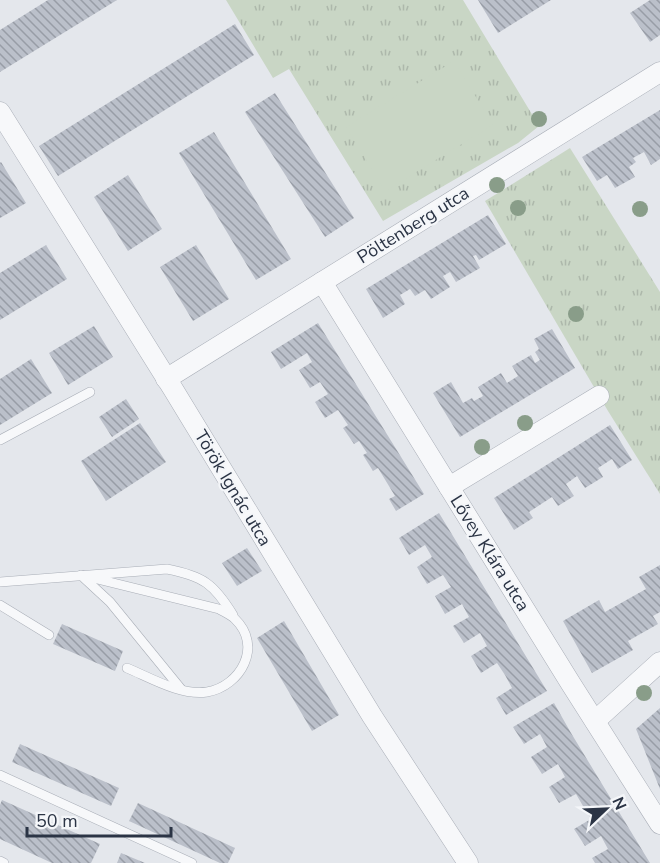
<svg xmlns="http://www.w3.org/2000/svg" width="660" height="863" font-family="'Nunito Sans',sans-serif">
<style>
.grass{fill:url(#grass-tufts)}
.pitch{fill:#c9d6c5}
.building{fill:url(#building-back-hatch)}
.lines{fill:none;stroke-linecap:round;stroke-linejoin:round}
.service-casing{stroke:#a9aeb7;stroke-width:10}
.minor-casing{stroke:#a9aeb7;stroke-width:21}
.service{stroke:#f7f8fa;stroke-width:9}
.minor{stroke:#f7f8fa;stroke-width:20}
.tree{fill:#899d89}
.labels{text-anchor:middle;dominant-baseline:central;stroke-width:4.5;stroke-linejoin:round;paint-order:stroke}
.street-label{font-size:18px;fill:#2b3445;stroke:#f4f6f9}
</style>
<defs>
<pattern id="grass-tufts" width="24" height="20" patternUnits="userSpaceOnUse" patternTransform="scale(1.5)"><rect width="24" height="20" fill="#c9d6c5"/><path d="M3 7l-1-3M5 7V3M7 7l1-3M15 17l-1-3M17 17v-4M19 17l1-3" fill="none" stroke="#adb8ab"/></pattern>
<pattern id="building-back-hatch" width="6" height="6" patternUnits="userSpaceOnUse" patternTransform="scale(1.5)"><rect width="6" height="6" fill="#bbc0ca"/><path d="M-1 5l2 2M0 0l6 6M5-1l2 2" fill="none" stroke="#989da6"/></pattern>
</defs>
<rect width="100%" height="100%" fill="#e4e7ec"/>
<g class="grass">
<polygon points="226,0 463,0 539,126 518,143 383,221 289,69 273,78"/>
<polygon points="570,148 660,292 660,494 608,411 485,201"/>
</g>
<polygon class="pitch" points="454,61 493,125 385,191 346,127"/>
<g class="building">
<polygon points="48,0 117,0 0,72 0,30"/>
<polygon points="478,0 551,0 498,33"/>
<polygon points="650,0 660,0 660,35 650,42 630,13"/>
<polygon points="235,24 254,55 58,176 39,146"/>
<polygon points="275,93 354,218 325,237 245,112"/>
<polygon points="660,110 660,159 651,165 644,152 633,158 636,162 629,167 635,177 615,188 607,175 597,181 582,157"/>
<polygon points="214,132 291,259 256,280 179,153"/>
<polygon points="1,162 26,203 0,218 0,163"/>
<polygon points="128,175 162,229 128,251 94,197"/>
<polygon points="488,215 506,244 479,260 476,255 473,256 480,268 456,282 450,272 443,276 450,287 431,299 425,290 415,296 410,289 400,295 405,304 383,318 366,289"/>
<polygon points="46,245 67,279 0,320 0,273"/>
<polygon points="196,245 229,299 193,321 160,267"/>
<polygon points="318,323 424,494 396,511 389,499 395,496 378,468 373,471 363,455 367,453 359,441 354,444 343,428 348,425 338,410 325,418 315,402 328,394 320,382 310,388 299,370 312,362 307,353 281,369 271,352"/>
<polygon points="94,326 113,357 68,385 49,353"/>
<polygon points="552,329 575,368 460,437 433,393 451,382 463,403 472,398 474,401 483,396 478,387 501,373 507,383 518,376 512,366 531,355 535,363 540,360 535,352 539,349 534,339"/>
<polygon points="31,359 52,393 0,425 0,379"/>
<polygon points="126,399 139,419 112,437 99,417"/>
<polygon points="140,423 166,462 106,501 81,461"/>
<polygon points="610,425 632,460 618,469 612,459 598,468 603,477 585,488 577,476 566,484 574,496 558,506 552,497 529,512 533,518 514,530 494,498"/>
<polygon points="439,513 547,691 506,715 496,698 512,688 505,675 497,663 481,673 471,656 487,646 480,633 464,643 453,626 469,617 462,604 445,614 435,596 451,587 443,575 427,584 417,567 432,557 425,545 409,555 399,538"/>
<polygon points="247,548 262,571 237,586 222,563"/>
<polygon points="660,565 660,612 653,616 658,624 628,641 633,650 592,673 563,621 599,600 605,612 646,589 639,577"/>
<polygon points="284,621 339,715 312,731 257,638"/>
<polygon points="62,624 123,651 115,671 53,644"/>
<polygon points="554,703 571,733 650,863 595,863 592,858 608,849 601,836 585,846 574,829 591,819 583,806 576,794 559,803 549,787 565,777 558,764 542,774 531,757 547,747 540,734 524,744 513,727"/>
<polygon points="660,708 660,789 636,729"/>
<polygon points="20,744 119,788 111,806 12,762"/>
<polygon points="2,800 100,844 91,863 52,863 0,839 0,805"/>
<polygon points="138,803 235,848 228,863 220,863 129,821"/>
<polygon points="121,853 145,863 117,863"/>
</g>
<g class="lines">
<defs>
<g id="service">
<polyline points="0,440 90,392"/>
<path d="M81,575L219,609C224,612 231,615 235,619C263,646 241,686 207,692C181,696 151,678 127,668"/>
<polyline points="84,578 110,602 181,689"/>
<path d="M0,582L167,569C203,576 214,584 233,615"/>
<polyline points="0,605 49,635"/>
<polyline points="0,775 192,863"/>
<polyline points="0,861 4,863"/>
</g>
<g id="minor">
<polyline points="0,112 173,389 372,716 468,863"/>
<polyline points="322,282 571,684 660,824"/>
<polyline points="166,379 660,72"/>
<polyline points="449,487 599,396"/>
<polyline points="595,721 660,662"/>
</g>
</defs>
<use href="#service" class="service-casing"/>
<use href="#minor" class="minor-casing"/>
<use href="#service" class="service"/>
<use href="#minor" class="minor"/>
</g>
<g class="tree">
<circle cx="539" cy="119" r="8"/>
<circle cx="497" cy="185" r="8"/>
<circle cx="518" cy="208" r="8"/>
<circle cx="640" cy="209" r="8"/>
<circle cx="576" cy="314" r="8"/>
<circle cx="525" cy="423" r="8"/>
<circle cx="482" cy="447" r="8"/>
<circle cx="644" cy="693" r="8"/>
</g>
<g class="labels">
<g class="street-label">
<text transform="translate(413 225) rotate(-32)">Pöltenberg utca</text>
<text transform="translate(233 488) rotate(59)">Török Ignác utca</text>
<text transform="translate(490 553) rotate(58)">Lővey Klára utca</text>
</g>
</g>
<g transform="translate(606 809) rotate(67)" stroke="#f4f6f9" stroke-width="4.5" paint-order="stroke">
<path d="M0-4.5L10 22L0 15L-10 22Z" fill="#2b3445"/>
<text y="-9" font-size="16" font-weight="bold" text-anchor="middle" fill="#2b3445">N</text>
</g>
<path d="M27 827v9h144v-9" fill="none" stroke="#2b3445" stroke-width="3"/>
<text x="36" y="827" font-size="18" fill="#2b3445" stroke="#f4f6f9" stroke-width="4.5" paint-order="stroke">50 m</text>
</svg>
